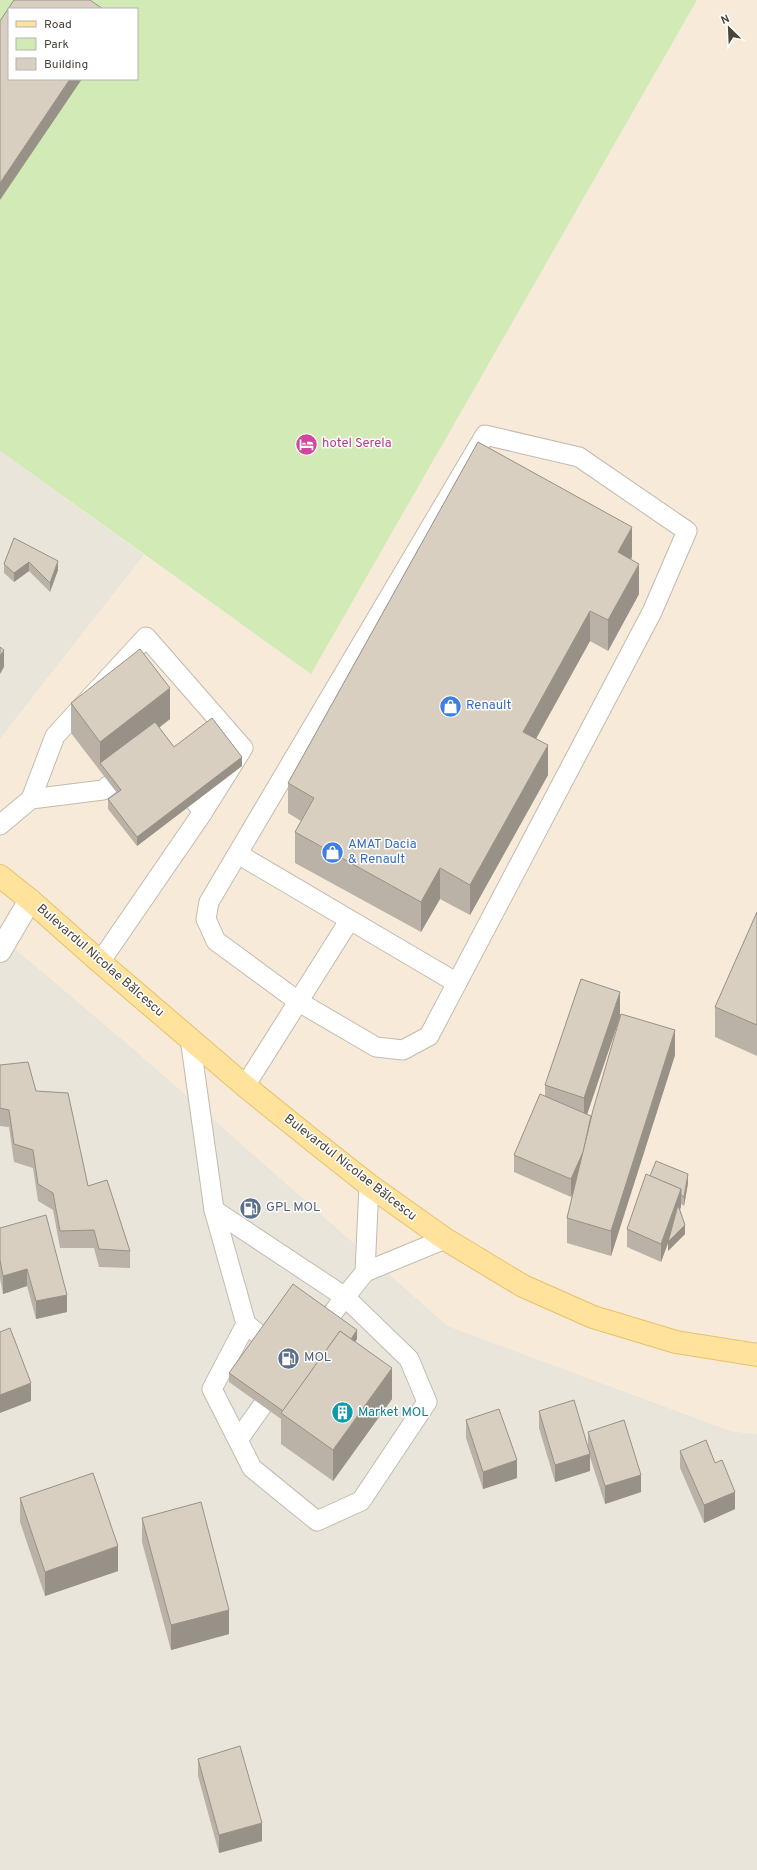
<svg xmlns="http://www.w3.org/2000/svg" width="757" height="1870" font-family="Overpass,sans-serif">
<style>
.residential{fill:#eae5da}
.commercial{fill:#f7ead8}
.green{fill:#d2eab5;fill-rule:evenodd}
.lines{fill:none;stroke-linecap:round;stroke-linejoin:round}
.service-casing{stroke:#c2bbae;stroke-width:21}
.minor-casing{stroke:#c2bbae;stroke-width:24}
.primary-casing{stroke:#e6c16a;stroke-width:24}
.service{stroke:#fff;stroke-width:19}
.minor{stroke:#fff;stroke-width:22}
.primary{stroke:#ffe39c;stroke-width:22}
.wall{fill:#bab2a6}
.shaded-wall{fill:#979187}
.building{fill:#d8cfc1;stroke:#979187}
.labels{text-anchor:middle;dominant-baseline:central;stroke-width:3;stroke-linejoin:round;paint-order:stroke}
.hotel-label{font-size:13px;fill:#b23c85;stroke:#fff;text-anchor:start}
.shop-label{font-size:13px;fill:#366cbe;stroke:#fff;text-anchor:start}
.street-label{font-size:13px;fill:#4b4439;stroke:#fff}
.service-label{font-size:13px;fill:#4e5e75;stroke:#fff;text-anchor:start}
.culture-label{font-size:13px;fill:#0d838f;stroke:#fff;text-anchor:start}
</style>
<rect width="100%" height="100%" fill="#f6f3ec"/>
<g class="residential">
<polygon points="0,451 144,555 0,739"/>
<polygon points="0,936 135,1050 448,1326 731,1431 757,1434 757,1870 0,1870"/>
</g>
<polygon class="commercial" points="697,0 757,0 757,1434 731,1431 448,1326 135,1050 0,936 0,739 144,555 311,674"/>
<path class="green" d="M0,0H697L311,674L0,451ZM9,9H137V79H9Z"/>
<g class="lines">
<defs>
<g id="service">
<polygon points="485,435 579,457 687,531 652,612 429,1036 403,1050 376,1047 299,1002 216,941 206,919 209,902"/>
<polyline points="31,799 55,736 146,637 243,748 203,812"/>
<polyline points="0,825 31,799 103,790 130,769"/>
<polyline points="238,854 457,983"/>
<polyline points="100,962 203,812 180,781"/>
<polyline points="190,1038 214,1210 345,1297 365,1272 369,1185"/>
<polyline points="245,1086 349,921"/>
<polyline points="214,1210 246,1324 212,1389 252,1468 317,1521 361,1501 427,1402 409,1359 345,1297 318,1332"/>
<polyline points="365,1272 445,1239"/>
<polyline points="246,1324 277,1349"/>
<polyline points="238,1440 277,1385"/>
</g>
<polyline id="minor" points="0,951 30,900"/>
<polyline id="primary" points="0,876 30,900 100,962 245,1086 312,1140 369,1185 445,1239 523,1286 593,1317 676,1342 757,1355"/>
</defs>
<use href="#service" class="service-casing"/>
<use href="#minor" class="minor-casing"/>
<use href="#primary" class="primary-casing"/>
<use href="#service" class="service"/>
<use href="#minor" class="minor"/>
<use href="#primary" class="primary"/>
</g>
<g class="wall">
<polygon points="14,538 58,570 50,592 29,571 14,582 4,573 4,564"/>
<polygon points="632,557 631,559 639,594 608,651 590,641 536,739 548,775 470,915 440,899 421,932 295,863 295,832 301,821 288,813 288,783"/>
<polygon points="71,703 170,719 159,728 174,747 242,766 137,846 108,809 108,799 117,793 71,733"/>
<polygon points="757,912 757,1056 715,1037 715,1007"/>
<polygon points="620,1017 587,1115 591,1116 675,1055 611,1256 567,1243 567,1218 574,1190 571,1197 514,1172 514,1155 545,1096 545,1085"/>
<polygon points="0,1065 36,1091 88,1186 130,1251 130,1268 99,1267 94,1248 60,1248 53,1210 38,1201 33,1168 14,1162 9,1127 0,1126"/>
<polygon points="650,1176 688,1183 684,1206 681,1204 680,1209 685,1234 668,1251 668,1243 661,1262 627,1247 627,1229"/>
<polygon points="0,1228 67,1312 36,1319 27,1286 3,1294 0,1278"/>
<polygon points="357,1339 355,1342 392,1399 333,1481 281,1444 281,1419 229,1382 229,1373"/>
<polygon points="539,1411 588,1447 588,1432 641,1492 605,1504 590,1457 590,1471 555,1482 539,1428"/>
<polygon points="466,1420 517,1478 483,1489 466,1438"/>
<polygon points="680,1451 715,1463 735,1509 704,1523 680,1468"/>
<polygon points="20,1498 118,1571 45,1596 20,1522"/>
<polygon points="142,1518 229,1634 171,1650 142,1542"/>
<polygon points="198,1759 262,1841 219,1853 198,1776"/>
</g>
<g class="shaded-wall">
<polygon points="70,79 82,79 0,200 0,183"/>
<polygon points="632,527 632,557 618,582 618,552"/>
<polygon points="58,561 58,570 50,592 50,583"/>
<polygon points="29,562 29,571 14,582 14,573"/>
<polygon points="639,564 639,594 608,651 608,620"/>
<polygon points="590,611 590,641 523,762 523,732"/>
<polygon points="4,650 4,667 0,674 0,656"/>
<polygon points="170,688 170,719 105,769 100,763 100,742"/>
<polygon points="548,745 548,775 470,915 470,885"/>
<polygon points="242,757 242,766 137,846 137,837"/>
<polygon points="440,868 440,899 421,932 421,902"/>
<polygon points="620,992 620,1017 584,1123 584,1098"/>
<polygon points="675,1030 675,1055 611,1256 611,1231"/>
<polygon points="586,1144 586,1161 571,1197 571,1179"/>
<polygon points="688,1174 688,1183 684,1206 684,1197"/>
<polygon points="681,1189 681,1207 668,1241 685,1225 685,1234 668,1251 668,1243 661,1262 661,1244"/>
<polygon points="27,1269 27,1286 3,1294 3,1276"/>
<polygon points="67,1295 67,1312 36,1319 36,1301"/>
<polygon points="357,1330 357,1339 296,1424 293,1422"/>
<polygon points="392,1368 392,1399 333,1481 333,1450"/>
<polygon points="31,1383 31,1401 0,1413 0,1395"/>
<polygon points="590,1454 590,1471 555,1482 555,1465"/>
<polygon points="517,1460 517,1478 483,1489 483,1472"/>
<polygon points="641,1475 641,1492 605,1504 605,1486"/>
<polygon points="735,1492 735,1509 704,1523 704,1505"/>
<polygon points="118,1546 118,1571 45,1596 45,1572"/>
<polygon points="229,1610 229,1634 171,1650 171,1625"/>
<polygon points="262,1823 262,1841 219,1853 219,1835"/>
</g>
<g class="building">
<polygon points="14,0 90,0 103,9 9,9 9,79 70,79 0,183 0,21"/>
<polygon points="478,442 632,527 618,552 639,564 608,620 590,611 523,732 548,745 470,885 440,868 421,902 295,832 314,798 288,783"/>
<polygon points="14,538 58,561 50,583 29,562 14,573 4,564"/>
<polygon points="0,647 4,650 0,656"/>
<polygon points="140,649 170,688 100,742 71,703"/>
<polygon points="212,718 242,757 137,837 108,799 121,790 100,763 155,722 174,747"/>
<polygon points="757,912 757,1025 715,1007"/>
<polygon points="581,979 620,992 584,1098 545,1085"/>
<polygon points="621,1014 675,1030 611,1231 567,1218 593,1110"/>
<polygon points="28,1062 36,1091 68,1093 88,1186 107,1180 130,1251 99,1249 94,1230 60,1231 53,1193 38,1184 33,1150 14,1144 9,1110 0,1108 0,1065"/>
<polygon points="540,1094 591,1116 583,1152 571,1179 514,1155"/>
<polygon points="656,1161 688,1174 684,1197 681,1195 681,1189 650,1176"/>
<polygon points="646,1174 681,1189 661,1244 627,1229"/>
<polygon points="678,1205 685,1225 668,1242"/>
<polygon points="46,1215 67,1295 36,1301 27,1269 3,1276 0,1260 0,1228"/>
<polygon points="293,1284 357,1330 351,1339 340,1331 283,1411 229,1373"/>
<polygon points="10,1328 31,1383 0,1395 0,1332"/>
<polygon points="340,1331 392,1368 333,1450 281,1413"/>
<polygon points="574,1400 590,1454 555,1465 539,1411"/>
<polygon points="499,1409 517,1460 483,1472 466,1420"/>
<polygon points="624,1420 641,1475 605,1486 588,1432"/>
<polygon points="706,1440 715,1463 722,1460 735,1492 704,1505 680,1451"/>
<polygon points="93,1473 118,1546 45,1572 20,1498"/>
<polygon points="201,1502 229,1610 171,1625 142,1518"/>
<polygon points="240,1746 262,1823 219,1835 198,1759"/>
</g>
<defs>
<symbol id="hotel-disc" viewBox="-11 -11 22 22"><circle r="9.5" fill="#d1479c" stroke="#fff"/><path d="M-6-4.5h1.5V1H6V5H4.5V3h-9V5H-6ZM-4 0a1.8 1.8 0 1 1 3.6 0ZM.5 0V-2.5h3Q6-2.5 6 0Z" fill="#fff"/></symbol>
<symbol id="shop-disc" viewBox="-11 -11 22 22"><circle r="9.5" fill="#3f7fe0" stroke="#fff"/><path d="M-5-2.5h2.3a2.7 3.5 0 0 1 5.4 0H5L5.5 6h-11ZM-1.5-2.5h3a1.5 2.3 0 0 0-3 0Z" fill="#fff"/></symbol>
<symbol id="fuel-disc" viewBox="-11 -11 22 22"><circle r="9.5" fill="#5c6f8a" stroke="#fff"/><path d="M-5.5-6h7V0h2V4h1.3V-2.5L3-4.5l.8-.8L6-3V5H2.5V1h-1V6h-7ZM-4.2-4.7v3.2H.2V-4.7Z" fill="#fff"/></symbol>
<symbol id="building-disc" viewBox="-11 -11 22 22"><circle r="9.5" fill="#0f9aa8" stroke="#fff"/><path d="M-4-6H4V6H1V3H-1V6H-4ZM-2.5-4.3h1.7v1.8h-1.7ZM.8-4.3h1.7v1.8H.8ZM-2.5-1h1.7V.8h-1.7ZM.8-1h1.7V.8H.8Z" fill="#fff"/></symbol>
</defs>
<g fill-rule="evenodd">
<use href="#hotel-disc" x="294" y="432" width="25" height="25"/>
<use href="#shop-disc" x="438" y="694" width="25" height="25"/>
<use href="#shop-disc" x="320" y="840" width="25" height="25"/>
<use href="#fuel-disc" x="238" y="1196" width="25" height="25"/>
<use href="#fuel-disc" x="276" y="1346" width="25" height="25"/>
<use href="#building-disc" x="330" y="1400" width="25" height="25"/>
</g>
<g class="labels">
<g class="hotel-label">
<text x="322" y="444">hotel Serela</text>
</g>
<g class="shop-label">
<text x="466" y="706">Renault</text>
<text x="348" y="845">AMAT Dacia<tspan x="348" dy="15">&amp; Renault</tspan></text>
</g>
<g class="street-label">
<text transform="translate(100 961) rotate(41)">Bulevardul Nicolae Bălcescu</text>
<text transform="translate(350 1168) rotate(38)">Bulevardul Nicolae Bălcescu</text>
</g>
<g class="service-label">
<text x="266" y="1208">GPL MOL</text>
<text x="304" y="1358">MOL</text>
</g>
<g class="culture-label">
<text x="358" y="1413">Market MOL</text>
</g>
</g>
<rect x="8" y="8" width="130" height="72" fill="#ffffff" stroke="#b7b4b0"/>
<rect x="16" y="21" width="20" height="6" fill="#ffe39c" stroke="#b7b4b0"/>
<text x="44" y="28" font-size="12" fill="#4b4439">Road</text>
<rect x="16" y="38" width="20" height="12" fill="#d2eab5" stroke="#b7b4b0"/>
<text x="44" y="48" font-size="12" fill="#4b4439">Park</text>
<rect x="16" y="58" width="20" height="12" fill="#d8cfc1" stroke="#b7b4b0"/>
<text x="44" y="68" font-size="12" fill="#4b4439">Building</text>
<g transform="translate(729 28) rotate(336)" stroke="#ffffff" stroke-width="3" paint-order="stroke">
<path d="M0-3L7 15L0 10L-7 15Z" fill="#4b4439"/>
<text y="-6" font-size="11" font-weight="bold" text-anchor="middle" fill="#4b4439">N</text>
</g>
</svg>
